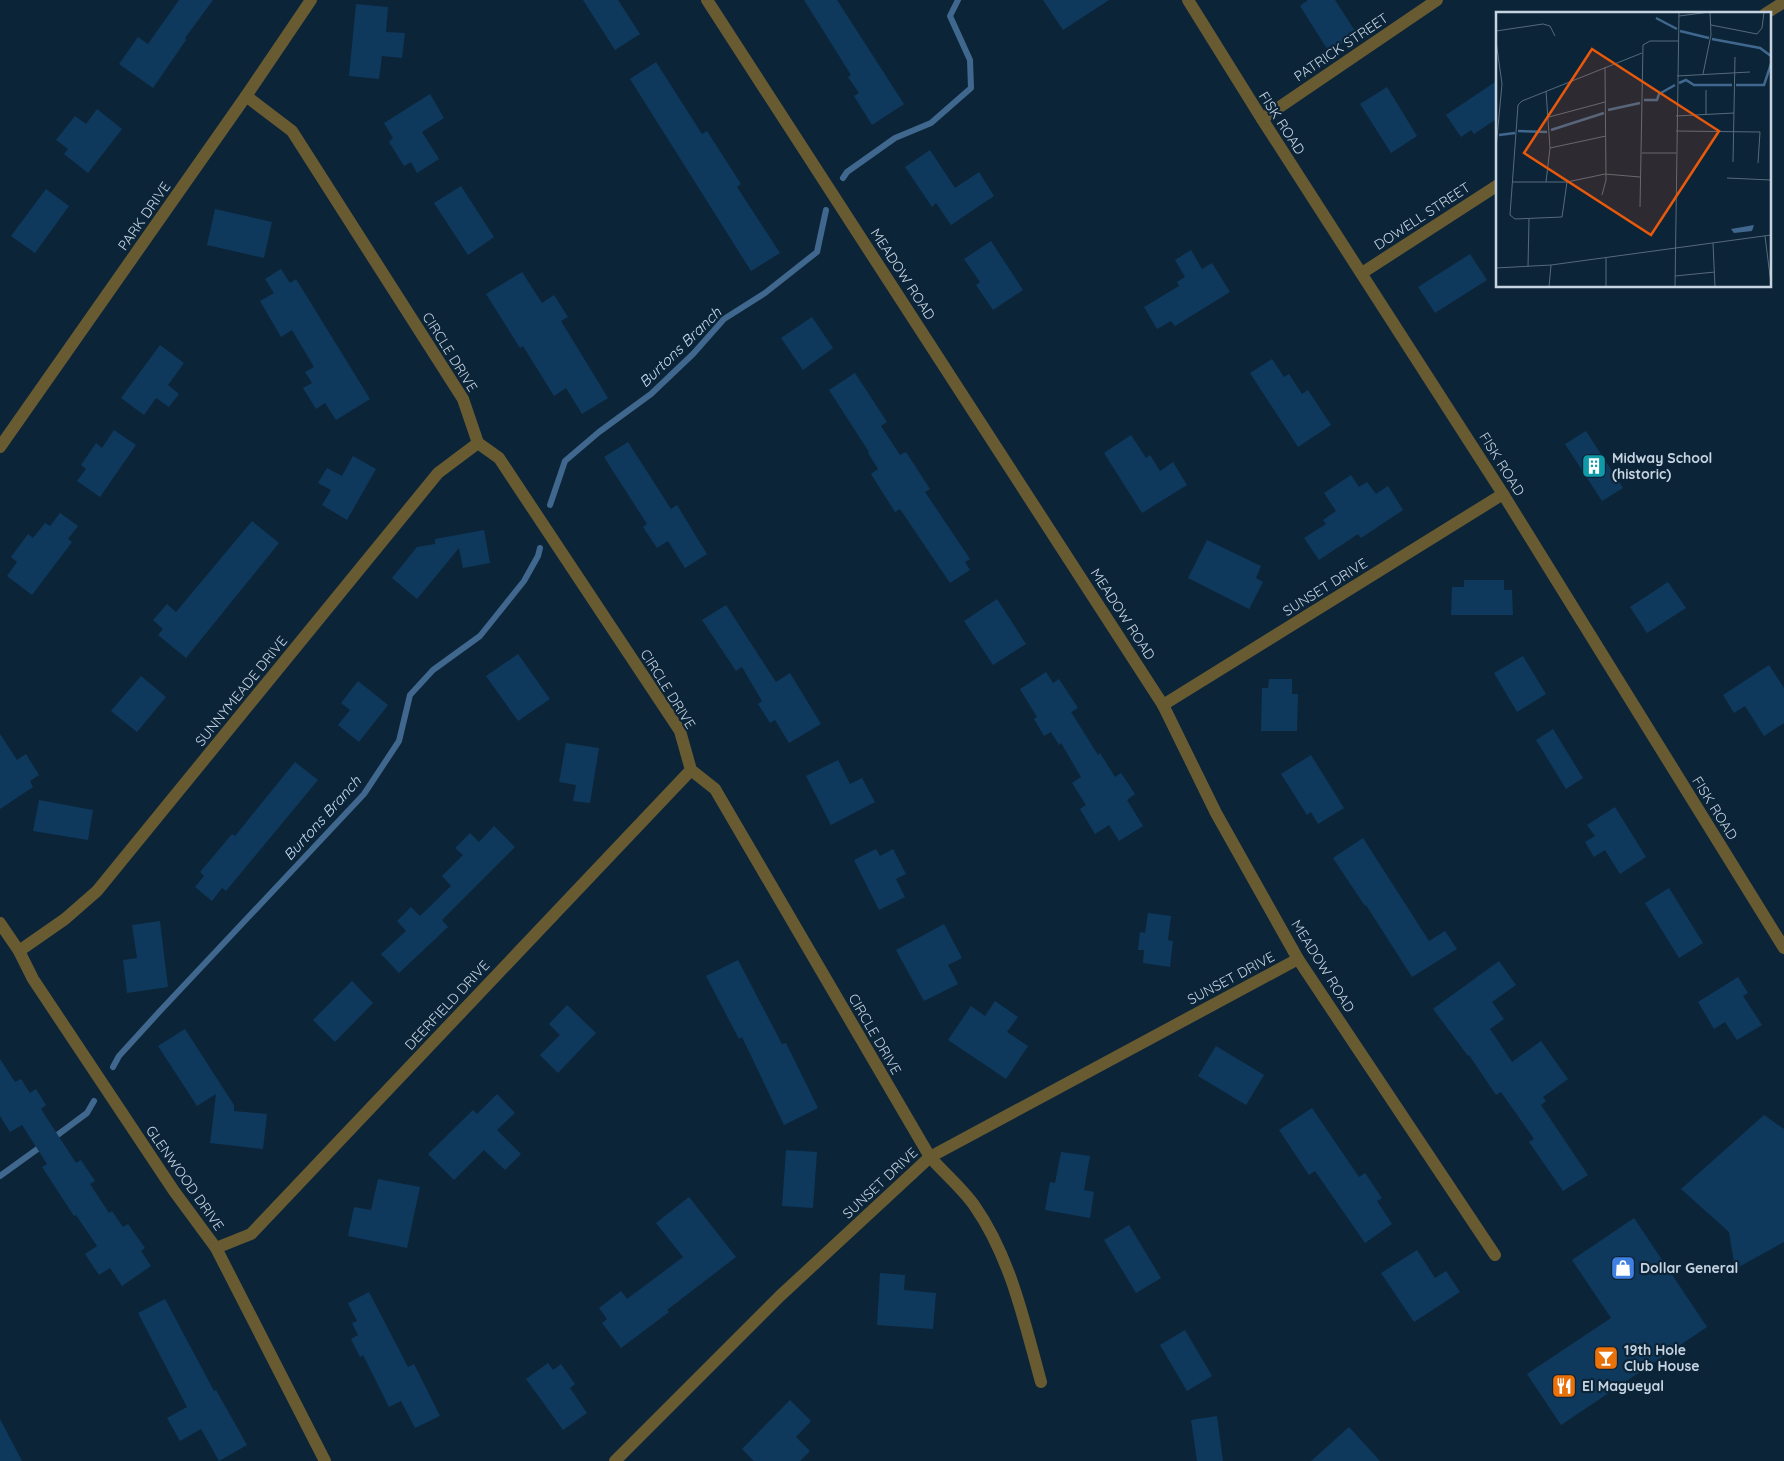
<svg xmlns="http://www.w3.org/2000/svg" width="1784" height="1461" font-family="Quicksand,sans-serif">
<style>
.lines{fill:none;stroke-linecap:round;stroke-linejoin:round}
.stream{stroke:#40688e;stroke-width:6}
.building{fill:#0e395c}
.minor{stroke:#685b31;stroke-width:12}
.labels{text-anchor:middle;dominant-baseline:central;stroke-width:4.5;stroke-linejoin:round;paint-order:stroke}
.street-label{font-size:14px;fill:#c6d4e2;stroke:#0c2438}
.poi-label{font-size:14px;font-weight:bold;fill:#c6d4e2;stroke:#0c2438;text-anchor:start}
.water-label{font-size:15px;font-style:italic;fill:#c4dcf4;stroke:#0c2438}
.inset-river{fill:none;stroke:#40688e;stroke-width:2.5}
.inset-road{fill:none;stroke:#566a7c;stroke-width:1}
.view{fill:#e8590c;fill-opacity:0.15;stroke:#e8590c;stroke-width:2.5}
.inset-edge{fill:none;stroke:#c6d4e2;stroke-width:2.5}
</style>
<rect width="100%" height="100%" fill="#0c2438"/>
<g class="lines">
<g class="stream">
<polyline points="843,178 847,172 895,138 931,123 971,88 970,60 950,16 958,0"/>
<polyline points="550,505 565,461 599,432 651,394 693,354 724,319 765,293 817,252 826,210"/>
<polyline points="113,1067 119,1056 160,1011 364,794 399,741 410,695 433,670 480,636 524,581 538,556 540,548"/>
<polyline points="52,1139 87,1113 94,1101"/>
<polyline points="0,1176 43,1145"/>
</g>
</g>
<g class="building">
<polygon points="179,0 213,0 185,38 186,40 153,88 119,64 138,37 148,44"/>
<polygon points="583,0 618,0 640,34 615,50"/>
<polygon points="804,0 837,0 904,104 872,125 854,96 859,93 848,77 851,75"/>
<polygon points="1043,0 1109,0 1063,30"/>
<polygon points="1308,0 1335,0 1357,34 1329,52 1300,6"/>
<polygon points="356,4 388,7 386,32 405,33 402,58 382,56 379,79 349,76"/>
<polygon points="656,62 702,134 707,131 741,184 737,187 780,253 751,271 630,79"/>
<polygon points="1498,80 1498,118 1474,134 1471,130 1461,137 1446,115"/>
<polygon points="1387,87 1417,136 1391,153 1360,104"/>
<polygon points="430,94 444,118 422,132 439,159 417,173 411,162 404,166 389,142 393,138 384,123"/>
<polygon points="97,109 122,129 88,173 64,154 68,149 56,140 75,116 86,124"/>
<polygon points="930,150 955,188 979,172 994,196 951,225 936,203 932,207 905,167"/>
<polygon points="461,186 494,237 468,255 434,203"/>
<polygon points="46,189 69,206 35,253 11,236"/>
<polygon points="215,209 272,222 264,258 207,245"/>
<polygon points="991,241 1023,290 993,310 976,285 980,282 964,259"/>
<polygon points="1191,250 1202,269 1212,263 1230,292 1175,326 1171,321 1157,329 1144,307 1179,286 1177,282 1185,277 1175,260"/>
<polygon points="1470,254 1487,280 1435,313 1418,287"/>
<polygon points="281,269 290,283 296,279 370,399 336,420 325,403 316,409 303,388 312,383 305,372 314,367 292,330 281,337 260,301 274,293 265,279"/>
<polygon points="522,272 542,303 554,295 568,317 561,321 608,398 582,414 566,388 554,396 523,346 520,348 486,294"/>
<polygon points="812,317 833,348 803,370 781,338"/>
<polygon points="160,345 184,363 168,385 179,394 169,407 156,398 144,415 121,398"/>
<polygon points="1272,359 1284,377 1289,374 1302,394 1308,390 1331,425 1298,447 1250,373"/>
<polygon points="855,373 887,422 881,426 900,455 906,452 930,489 925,492 970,559 965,562 970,570 950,583 900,509 895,512 871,474 878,469 868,453 869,452 829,390"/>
<polygon points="114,430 136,445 100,497 77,481 86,469 81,465 96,443 102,448"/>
<polygon points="1586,431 1623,488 1602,501 1565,444"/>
<polygon points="1131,435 1146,458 1150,455 1160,471 1173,462 1187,485 1142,513 1104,453"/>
<polygon points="628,442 671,509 677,505 707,554 685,568 668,541 657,548 643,527 647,524 604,457"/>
<polygon points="353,456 376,469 347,520 322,505 331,490 318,483 327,468 342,476"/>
<polygon points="1351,475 1359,487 1367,482 1376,494 1388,486 1403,510 1361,538 1358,534 1319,560 1304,538 1326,524 1323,520 1336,511 1324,493"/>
<polygon points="60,513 78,526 68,539 72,542 32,595 7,576 17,562 11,557 28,534 33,538 45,523 50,526"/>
<polygon points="252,521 279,543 186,658 158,635 163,629 153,620 167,604 176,612"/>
<polygon points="484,530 490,563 463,568 459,548 417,599 392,578 417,547 435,544 435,539"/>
<polygon points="1207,540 1261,566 1256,578 1263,582 1249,609 1188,578"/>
<polygon points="1464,580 1504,580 1504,590 1512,590 1513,615 1451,615 1452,587 1464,587"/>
<polygon points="1668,582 1686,608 1647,633 1630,607"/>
<polygon points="997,599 1026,644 993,665 964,621"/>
<polygon points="726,605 776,682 790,673 821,724 789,743 775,720 770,723 758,704 762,701 742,667 736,671 702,620"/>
<polygon points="518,654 550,699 518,721 486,676"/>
<polygon points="1523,656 1546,694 1517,712 1494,673"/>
<polygon points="1769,665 1784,688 1784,723 1764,736 1745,706 1734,713 1723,695"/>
<polygon points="1046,672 1053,683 1059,679 1078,708 1071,712 1098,755 1100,753 1115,777 1121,773 1135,794 1127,800 1143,826 1119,841 1109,825 1095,834 1080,809 1086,805 1072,783 1081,777 1061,743 1059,745 1051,732 1044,736 1034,719 1037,717 1020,689"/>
<polygon points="141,676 166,697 137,732 111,711"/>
<polygon points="1269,679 1292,679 1292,694 1298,694 1297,731 1261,731 1262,688 1268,688"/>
<polygon points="358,681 388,705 359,742 338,725 350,710 341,703"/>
<polygon points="1553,729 1583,778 1566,789 1536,740"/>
<polygon points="0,734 17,760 26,754 39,775 30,781 33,787 0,809"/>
<polygon points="566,743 599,748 590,803 573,801 576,785 559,782"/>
<polygon points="1311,755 1344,808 1318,824 1311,812 1307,815 1281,774"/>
<polygon points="838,760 850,784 862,778 875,802 831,825 806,776"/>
<polygon points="295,762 318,780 226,891 222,888 212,901 195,887 204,876 200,872 232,834 235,836"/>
<polygon points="39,800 93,810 88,840 33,831"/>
<polygon points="1615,807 1646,857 1620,874 1605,850 1594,857 1585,842 1595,836 1587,825"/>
<polygon points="494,826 515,847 442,920 448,927 399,973 381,954 406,931 397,921 411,907 420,916 451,886 442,876 463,855 455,848 470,833 479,842"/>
<polygon points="1363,838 1429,941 1445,931 1457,949 1412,977 1366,905 1365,906 1333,858"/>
<polygon points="876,849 880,856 893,849 906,874 896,879 905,897 879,910 854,860"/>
<polygon points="1669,888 1703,943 1679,958 1645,903"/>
<polygon points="1148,913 1171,916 1168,940 1173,941 1170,967 1143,963 1144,950 1138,950 1140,932 1145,933"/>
<polygon points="160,921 168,987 127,993 123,960 137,958 132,925"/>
<polygon points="944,924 962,958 948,965 958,984 924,1001 896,950"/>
<polygon points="738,960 782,1044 786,1043 818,1108 784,1125 742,1037 739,1039 706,976"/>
<polygon points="1499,961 1516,985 1492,1002 1504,1019 1490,1029 1512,1062 1541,1041 1568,1079 1543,1097 1546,1101 1541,1105 1588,1175 1563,1191 1529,1142 1534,1139 1501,1092 1496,1095 1469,1055 1468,1056 1433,1009"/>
<polygon points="1738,977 1748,993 1743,996 1762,1025 1737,1040 1725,1022 1714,1029 1698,1002"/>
<polygon points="352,981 373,1003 335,1042 313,1020"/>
<polygon points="995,1001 1018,1017 1007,1032 1028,1046 1006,1079 948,1040 971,1006 985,1016"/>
<polygon points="567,1005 596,1033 558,1073 540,1055 560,1035 549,1024"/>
<polygon points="185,1029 234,1105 234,1111 267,1114 263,1149 210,1143 216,1094 197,1106 158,1046"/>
<polygon points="1216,1046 1264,1075 1246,1105 1198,1076"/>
<polygon points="0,1059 15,1082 21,1079 30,1093 36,1089 46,1105 41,1109 76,1163 81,1160 95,1181 90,1184 109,1213 112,1211 123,1227 128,1224 145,1248 141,1251 151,1266 122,1286 110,1268 99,1275 85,1254 97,1246 76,1215 74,1216 42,1167 47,1164 22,1125 10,1132 0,1116"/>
<polygon points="497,1094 515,1113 497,1130 521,1154 505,1170 484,1150 454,1180 428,1154 473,1110 477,1114"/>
<polygon points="1312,1108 1359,1177 1365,1173 1382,1198 1377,1201 1392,1224 1365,1243 1315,1171 1309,1175 1279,1130"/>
<polygon points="1764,1115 1784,1129 1784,1242 1735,1269 1729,1232 1681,1189"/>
<polygon points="786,1150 817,1152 813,1208 782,1206"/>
<polygon points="1061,1152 1090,1156 1084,1190 1094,1192 1090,1218 1045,1210 1050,1182 1055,1183"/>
<polygon points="378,1179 420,1187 407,1248 348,1236 354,1207 371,1210"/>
<polygon points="689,1197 736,1257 667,1310 669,1312 621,1348 602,1323 607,1319 599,1308 621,1291 627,1299 683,1257 656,1223"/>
<polygon points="1634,1218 1707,1327 1561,1425 1527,1374 1611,1318 1572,1260"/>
<polygon points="1129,1225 1161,1278 1136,1293 1104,1240"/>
<polygon points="1417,1250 1435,1278 1446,1271 1460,1292 1414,1322 1381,1273"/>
<polygon points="880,1273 905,1275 904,1290 936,1293 933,1329 877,1325"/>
<polygon points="369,1292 408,1367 414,1364 440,1416 415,1428 401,1401 389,1407 363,1355 360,1357 351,1339 358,1335 352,1323 357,1321 348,1303"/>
<polygon points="165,1299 214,1391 216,1390 247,1445 219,1461 201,1429 180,1441 167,1418 187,1407 138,1313"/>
<polygon points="1185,1330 1212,1376 1187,1391 1160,1345"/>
<polygon points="548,1363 553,1370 561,1364 575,1384 570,1388 587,1413 563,1430 526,1379"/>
<polygon points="790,1400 811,1421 796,1437 810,1451 800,1461 754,1461 742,1449"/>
<polygon points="1217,1416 1223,1461 1197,1461 1191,1420"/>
<polygon points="0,1419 22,1461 0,1461"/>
<polygon points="1349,1427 1380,1461 1311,1461"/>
</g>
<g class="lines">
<g class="minor">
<polyline points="707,0 1163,705 1216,813 1298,959 1495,1255"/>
<polyline points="1188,0 1262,119 1503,494 1784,948"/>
<polyline points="1765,14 1784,2"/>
<path d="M246,96L292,131L463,399L478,443L499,458L680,731L691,770L715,789L930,1157C944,1173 962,1188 974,1205C1011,1258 1024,1321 1041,1382"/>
<polyline points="1262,119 1437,0"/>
<polyline points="1362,273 1498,185"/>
<polyline points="0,447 246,96 311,0"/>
<polyline points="1163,705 1503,494"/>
<polyline points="0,923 19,951 33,979 174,1191 216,1248 325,1461"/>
<polyline points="19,951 65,919 97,891 438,473 478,443"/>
<polyline points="216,1248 251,1234 691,770"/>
<polyline points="615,1461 780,1296 930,1157 1298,959"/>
</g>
</g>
<defs>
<symbol id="building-square" viewBox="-11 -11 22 22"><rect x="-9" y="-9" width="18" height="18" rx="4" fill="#0f9aa8" stroke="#0c2438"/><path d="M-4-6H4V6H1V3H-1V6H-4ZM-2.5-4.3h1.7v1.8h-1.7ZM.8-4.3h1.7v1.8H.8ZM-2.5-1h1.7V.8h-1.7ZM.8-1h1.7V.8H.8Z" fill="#fff"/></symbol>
<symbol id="shop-square" viewBox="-11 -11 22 22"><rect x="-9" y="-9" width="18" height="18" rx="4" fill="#3f7fe0" stroke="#0c2438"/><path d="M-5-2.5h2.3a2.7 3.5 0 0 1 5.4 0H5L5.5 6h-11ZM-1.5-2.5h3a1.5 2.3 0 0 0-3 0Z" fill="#fff"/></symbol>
<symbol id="bar-square" viewBox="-11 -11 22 22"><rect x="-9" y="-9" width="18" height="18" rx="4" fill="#e8710a" stroke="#0c2438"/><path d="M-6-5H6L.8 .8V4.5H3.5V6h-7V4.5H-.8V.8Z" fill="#fff"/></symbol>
<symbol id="restaurant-square" viewBox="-11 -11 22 22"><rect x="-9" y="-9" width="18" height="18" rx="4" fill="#e8710a" stroke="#0c2438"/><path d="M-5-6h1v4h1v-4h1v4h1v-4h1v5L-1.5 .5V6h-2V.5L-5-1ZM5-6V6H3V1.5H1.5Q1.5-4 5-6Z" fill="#fff"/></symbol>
</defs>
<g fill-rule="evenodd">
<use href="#building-square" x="1580" y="452" width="28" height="28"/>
<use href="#shop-square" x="1609" y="1254" width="28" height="28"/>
<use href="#bar-square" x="1592" y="1344" width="28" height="28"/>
<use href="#restaurant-square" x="1550" y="1372" width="28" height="28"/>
</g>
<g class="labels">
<g class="street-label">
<text transform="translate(1341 47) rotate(-34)">PATRICK STREET</text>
<text transform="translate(1282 123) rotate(57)">FISK ROAD</text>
<text transform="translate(144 216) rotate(-55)">PARK DRIVE</text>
<text transform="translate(1422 216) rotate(-33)">DOWELL STREET</text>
<text transform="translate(903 274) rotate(57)">MEADOW ROAD</text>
<text transform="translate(450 352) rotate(58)">CIRCLE DRIVE</text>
<text transform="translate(1502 464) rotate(58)">FISK ROAD</text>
<text transform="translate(1325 587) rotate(-32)">SUNSET DRIVE</text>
<text transform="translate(1123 614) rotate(57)">MEADOW ROAD</text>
<text transform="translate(668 689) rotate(58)">CIRCLE DRIVE</text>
<text transform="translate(241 691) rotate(-51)">SUNNYMEADE DRIVE</text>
<text transform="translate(1715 808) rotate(58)">FISK ROAD</text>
<text transform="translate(1323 966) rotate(58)">MEADOW ROAD</text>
<text transform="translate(1231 978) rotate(-28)">SUNSET DRIVE</text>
<text transform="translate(447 1005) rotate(-47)">DEERFIELD DRIVE</text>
<text transform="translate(875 1034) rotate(60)">CIRCLE DRIVE</text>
<text transform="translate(185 1178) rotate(55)">GLENWOOD DRIVE</text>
<text transform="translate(880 1183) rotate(-43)">SUNSET DRIVE</text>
</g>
<g class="poi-label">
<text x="1612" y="458">Midway School<tspan x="1612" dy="16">(historic)</tspan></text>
<text x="1640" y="1268">Dollar General</text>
<text x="1624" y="1350">19th Hole<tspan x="1624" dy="16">Club House</tspan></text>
<text x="1582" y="1386">El Magueyal</text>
</g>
<g class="water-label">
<text transform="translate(680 347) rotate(-44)">Burtons Branch</text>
<text transform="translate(322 818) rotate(-48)">Burtons Branch</text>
</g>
</g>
<g transform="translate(1496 12)">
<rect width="275" height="275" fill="#0c2438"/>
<path d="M258,213L256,219L238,221L235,217Z" fill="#40688e"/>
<path class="inset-river" d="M160,6L181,17M184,19L213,26M216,27L264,36L275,44M183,71L190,68L198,73H236M240,73H268L275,52M148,88H161L163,82L179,73M112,98L144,91M55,118L108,101M22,119L51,120M3,123L19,121"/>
<path class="inset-road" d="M183,4L214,0L215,23L207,62M215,13L261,22L266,16L268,0M0,19L47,12L54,14L59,24M0,29L6,72L0,136M181,64L254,60M210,78V103M180,104L238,101M53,105L109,90M180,119L264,120L262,151M54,136L110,124M146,141H180M237,150L239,45M231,166L275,168M16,170H71L109,162L144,165M50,170L54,136L50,79M71,170L66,205L19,207L14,203L22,93L26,89L146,41M106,183L110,168L109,55M144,195L147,33L154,29H182M269,224L275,272M217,231L219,275M32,255L33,207M0,256L55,253L275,223M179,264L219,260M53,275L55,253M110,275V246M179,275L183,0"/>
<path class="view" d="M96,37L223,119L155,223L28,141Z"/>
<rect width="275" height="275" class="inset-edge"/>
</g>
</svg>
